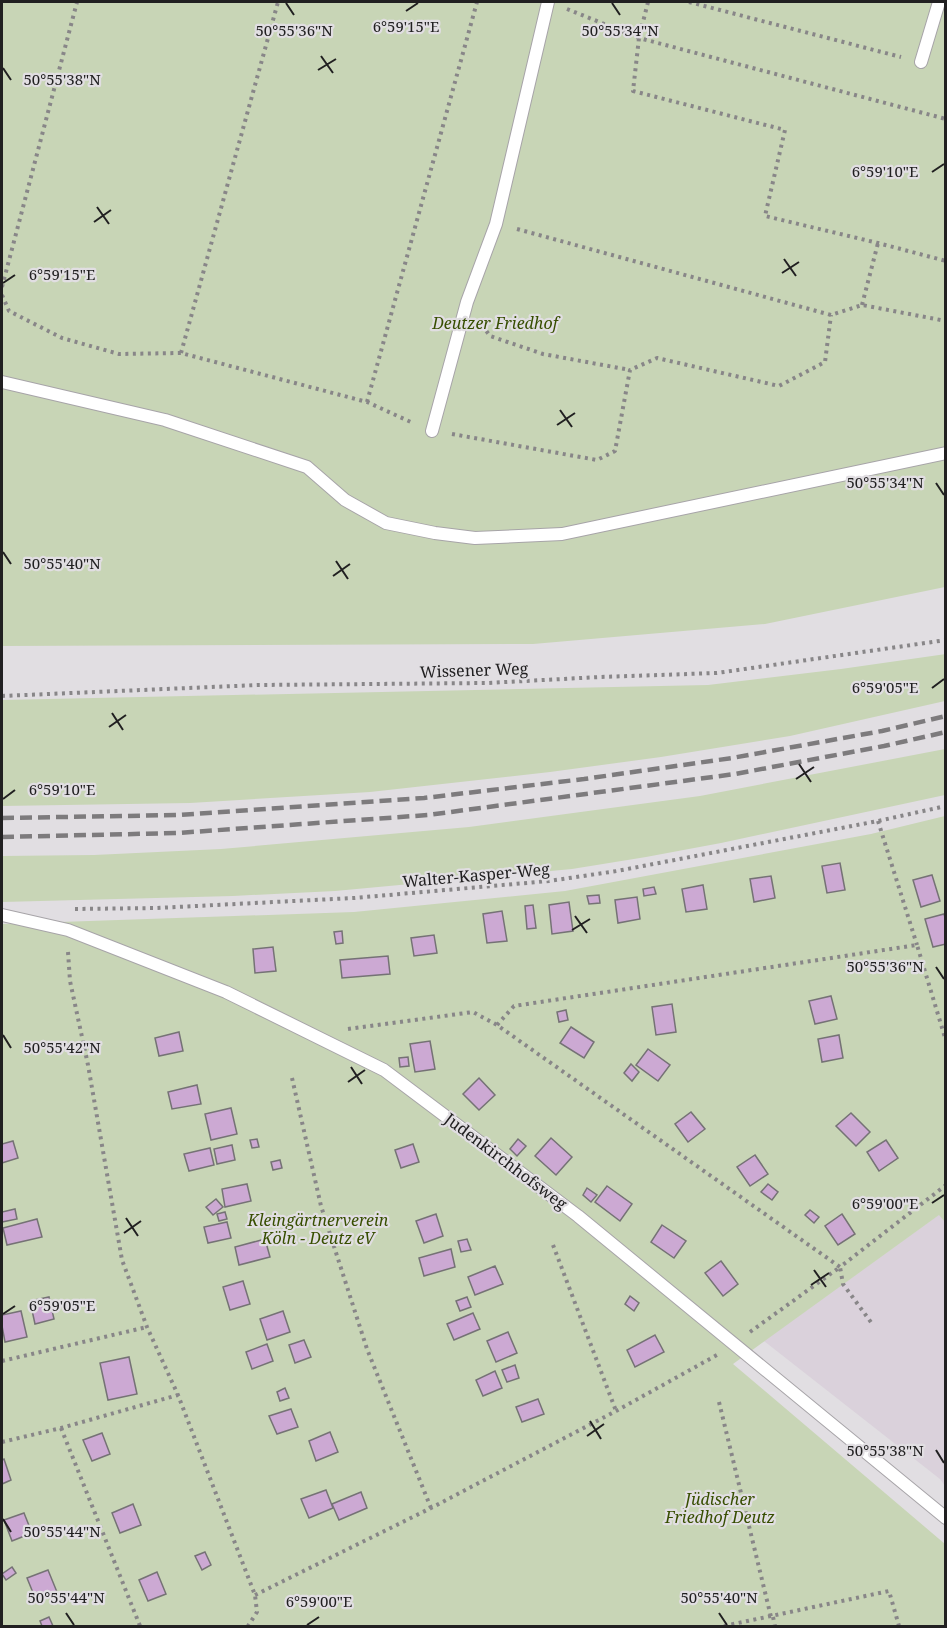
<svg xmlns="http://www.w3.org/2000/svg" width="947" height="1628" font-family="'Noto Serif',serif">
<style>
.built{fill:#dad1db}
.green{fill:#c8d5b6}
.building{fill:#cca9d3;stroke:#757275;stroke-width:1.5}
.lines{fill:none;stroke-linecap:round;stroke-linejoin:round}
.lane-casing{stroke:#a7a4a8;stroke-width:14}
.path{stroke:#888688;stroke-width:4;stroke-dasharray:3 4.5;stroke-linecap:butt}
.lane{stroke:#fff;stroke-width:12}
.rail{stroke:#7d7b7d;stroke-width:4.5;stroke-dasharray:12 6;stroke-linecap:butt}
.ticks{fill:none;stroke:#212021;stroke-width:2}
.labels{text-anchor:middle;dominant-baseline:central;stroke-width:4.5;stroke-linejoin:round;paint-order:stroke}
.park-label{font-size:16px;font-style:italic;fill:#374e00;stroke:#e1dee2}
.street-label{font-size:16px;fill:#212021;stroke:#e1dee2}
.ticks-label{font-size:15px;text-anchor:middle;fill:#212021;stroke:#e1dee2;stroke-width:4.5;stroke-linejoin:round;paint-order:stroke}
</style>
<rect width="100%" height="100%" fill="#e1dee2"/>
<polygon class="built" points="940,1214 946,1222 945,1486 940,1479 764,1341"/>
<g class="green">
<polygon points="2,2 945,2 945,587 765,624 533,644 2,646"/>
<polygon points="946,654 945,701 790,736 661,757 550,772 370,792 190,803 2,806 2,700 708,685 841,669"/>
<polygon points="945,749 945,795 721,843 646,857 572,869 335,891 233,896 2,902 2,856 94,855 221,849 469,827 700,796"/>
<polygon points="945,816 945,1222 939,1215 733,1364 945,1544 945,1626 2,1626 2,924 354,912 565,891 871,834"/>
</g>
<g class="building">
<polygon points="840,863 845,890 827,893 822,866"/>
<polygon points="932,875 940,901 921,907 913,880"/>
<polygon points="771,876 775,898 754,902 750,879"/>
<polygon points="703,885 707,909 686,912 682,889"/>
<polygon points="654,887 656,894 644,896 643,889"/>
<polygon points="599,895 600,903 589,904 587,896"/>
<polygon points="637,897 640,919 618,923 615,900"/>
<polygon points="569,902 573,931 552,934 549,905"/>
<polygon points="533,905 536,928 527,929 525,906"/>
<polygon points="502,911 507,941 487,943 483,914"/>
<polygon points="944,914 946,921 946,944 933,947 925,919"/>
<polygon points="342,931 343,943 336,944 334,932"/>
<polygon points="434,935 437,953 414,956 411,938"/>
<polygon points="273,947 276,971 255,973 253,949"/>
<polygon points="388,956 390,974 342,978 340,960"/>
<polygon points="831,996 837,1019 815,1024 809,1001"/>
<polygon points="672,1004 676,1032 656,1035 652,1007"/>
<polygon points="566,1010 568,1020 559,1022 557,1012"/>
<polygon points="571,1027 594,1042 584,1058 560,1043"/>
<polygon points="179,1032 183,1051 159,1056 155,1038"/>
<polygon points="839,1035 843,1058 822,1062 818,1039"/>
<polygon points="430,1041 435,1069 415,1072 410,1044"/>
<polygon points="648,1049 670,1065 658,1081 636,1065"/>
<polygon points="408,1057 409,1066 400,1067 399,1058"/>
<polygon points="631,1064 639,1072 632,1081 624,1073"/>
<polygon points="479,1078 495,1095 479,1110 463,1094"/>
<polygon points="197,1085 201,1104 172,1109 168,1092"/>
<polygon points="231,1108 237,1134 211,1140 205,1114"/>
<polygon points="691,1112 705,1129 688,1142 675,1124"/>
<polygon points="851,1113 870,1132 856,1146 836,1126"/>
<polygon points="551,1138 572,1157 556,1175 535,1156"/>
<polygon points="257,1139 259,1147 252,1148 250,1140"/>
<polygon points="518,1139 526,1146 517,1156 510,1149"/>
<polygon points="886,1140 898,1158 879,1171 867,1152"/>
<polygon points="13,1141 18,1158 2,1163 2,1144"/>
<polygon points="413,1144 419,1162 401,1168 395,1150"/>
<polygon points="232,1145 235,1160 217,1164 214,1149"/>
<polygon points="210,1148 214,1165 189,1171 184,1154"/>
<polygon points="755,1155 768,1174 750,1186 737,1167"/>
<polygon points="280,1160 282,1168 273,1170 271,1162"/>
<polygon points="247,1184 251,1201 225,1207 222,1189"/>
<polygon points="768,1184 778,1192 772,1200 761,1192"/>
<polygon points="607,1186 632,1204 620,1221 595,1202"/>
<polygon points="587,1188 597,1195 591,1202 583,1195"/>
<polygon points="216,1199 223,1207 213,1215 206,1207"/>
<polygon points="15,1209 17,1219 2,1222 2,1212"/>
<polygon points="810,1210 819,1217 814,1223 805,1215"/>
<polygon points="225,1212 227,1219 219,1221 217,1214"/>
<polygon points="436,1214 443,1236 424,1243 416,1221"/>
<polygon points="842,1214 855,1234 838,1245 825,1226"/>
<polygon points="37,1219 42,1237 7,1245 3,1228"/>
<polygon points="227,1222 231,1238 208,1243 204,1227"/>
<polygon points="662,1225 686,1241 674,1258 651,1242"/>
<polygon points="265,1239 270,1257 239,1265 235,1247"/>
<polygon points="467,1239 471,1250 461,1252 458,1241"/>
<polygon points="451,1249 455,1267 424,1276 419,1258"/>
<polygon points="721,1261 738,1284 723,1296 705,1273"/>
<polygon points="495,1266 503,1284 475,1295 468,1277"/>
<polygon points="243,1281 250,1304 230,1310 223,1287"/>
<polygon points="630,1296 639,1303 634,1311 625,1304"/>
<polygon points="49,1297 54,1319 35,1324 30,1301"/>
<polygon points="467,1297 471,1307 460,1311 456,1301"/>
<polygon points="21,1311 27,1337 5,1342 2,1326 2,1315"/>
<polygon points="283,1311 290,1332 267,1340 260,1319"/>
<polygon points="473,1313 480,1329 454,1340 447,1324"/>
<polygon points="508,1332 517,1353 496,1362 487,1341"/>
<polygon points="655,1335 664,1352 635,1367 627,1350"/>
<polygon points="304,1340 311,1357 295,1363 289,1345"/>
<polygon points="267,1344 273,1361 252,1369 246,1352"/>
<polygon points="129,1357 137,1394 108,1400 100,1363"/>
<polygon points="515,1365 519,1378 507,1382 502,1370"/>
<polygon points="495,1371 502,1388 483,1396 476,1380"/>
<polygon points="285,1388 289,1398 280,1401 277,1392"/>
<polygon points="538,1399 544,1414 522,1422 516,1407"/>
<polygon points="291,1409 298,1427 277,1434 269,1416"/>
<polygon points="330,1432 338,1452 316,1461 309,1441"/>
<polygon points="102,1433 110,1454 92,1461 83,1440"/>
<polygon points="4,1459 11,1480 2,1484 2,1460"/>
<polygon points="326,1490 333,1508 309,1518 301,1499"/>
<polygon points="361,1492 367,1508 339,1520 332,1504"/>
<polygon points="133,1504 141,1525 120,1533 112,1513"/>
<polygon points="24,1513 32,1533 12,1541 4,1520"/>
<polygon points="205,1552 211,1565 202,1570 195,1556"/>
<polygon points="12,1567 16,1573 6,1580 2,1574"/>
<polygon points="48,1570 57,1592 36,1600 27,1578"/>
<polygon points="157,1572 166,1594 148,1601 139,1580"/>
<polygon points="49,1617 53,1626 42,1626 40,1621"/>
</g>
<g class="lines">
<defs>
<g id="lane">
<polyline points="921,62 939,2"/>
<polyline points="2,382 165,420 307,467 345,500 386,523 435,533 475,538 562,534 946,453"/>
<polyline points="432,431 467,302 496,224 548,2"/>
<polyline points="2,915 68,930 226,992 384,1070 578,1216 946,1518"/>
</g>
</defs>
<use href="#lane" class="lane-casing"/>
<g class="path">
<polyline points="648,2 639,38 633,91 785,130 765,216 878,243 946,261"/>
<polyline points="689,2 901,57"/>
<polyline points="567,9 639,38 946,119"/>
<polyline points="517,229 831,315 862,305 946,321"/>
<polyline points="2,287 77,2"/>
<polyline points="2,295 9,311 62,338 119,354 181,353 367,402 413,423"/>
<polyline points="862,305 878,243"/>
<polyline points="482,325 490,336 543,354 630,370"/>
<polyline points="181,353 278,2"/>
<polyline points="367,402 477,2"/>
<polyline points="452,434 597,460 615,451 630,370 657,358 779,386 825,362 831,315"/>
<polyline points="2,696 258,685 487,683 600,677 717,673 946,640"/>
<polyline points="878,821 917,945"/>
<polyline points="75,909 156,908 354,898 549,881 617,871 878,821 946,806"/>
<polyline points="68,952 70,981 88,1065 122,1260 147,1327 178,1395 255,1595 257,1612 248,1626"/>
<polyline points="497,1025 514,1006 917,945 946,1041"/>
<polyline points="348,1029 473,1012 497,1025 840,1267 946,1185"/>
<polyline points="292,1078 321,1206 367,1349 431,1508"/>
<polyline points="553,1245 616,1411"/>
<polyline points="750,1332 840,1267 843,1284 873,1325"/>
<polyline points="2,1361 147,1327"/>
<polyline points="719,1402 771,1617"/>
<polyline points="61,1428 140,1626"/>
<polyline points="2,1442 61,1428 178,1395"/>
<polyline points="255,1595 431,1508 616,1411 717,1355"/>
<polyline points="773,1617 775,1626"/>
<polyline points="724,1626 889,1591 899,1626"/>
</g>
<use href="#lane" class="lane"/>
<g class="rail">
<polyline points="2,818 180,815 424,798 584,779 732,758 882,731 946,716"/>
<polyline points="2,837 178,833 428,815 735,774 884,746 946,732"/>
</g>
</g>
<path class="ticks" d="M286,3L294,15M612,3L620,15M406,11L418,3M321,56L333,73M3,68L11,80M318,70L336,59M932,172L944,164M97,207L109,224M94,222L111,210M784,259L796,276M782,273L799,262M3,283L15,275M560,410L572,427M557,425L575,413M936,483L944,495M3,552L11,564M336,561L348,579M333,576L350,564M932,688L944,679M112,713L123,730M109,727L126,715M799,764L811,782M796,779L814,767M3,799L15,790M575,916L587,933M572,930L590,919M936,967L944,979M3,1035L11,1048M351,1067L362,1084M348,1082L365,1070M932,1203L944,1195M126,1218L138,1236M124,1233L141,1221M814,1270L826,1287M811,1285L829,1273M3,1314L15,1306M590,1421L601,1439M587,1436L604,1424M936,1450L944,1463M3,1519L11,1532M66,1613L74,1625M719,1613L727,1625M307,1625L319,1617"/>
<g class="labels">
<g class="park-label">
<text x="495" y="323">Deutzer Friedhof</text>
<text x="318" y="1220">Kleingärtnerverein<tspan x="318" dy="18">Köln - Deutz eV</tspan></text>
<text x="720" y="1499">Jüdischer<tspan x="720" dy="18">Friedhof Deutz</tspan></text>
</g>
<g class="street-label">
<text transform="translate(474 670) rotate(-2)">Wissener Weg</text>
<text transform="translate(476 875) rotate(-5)">Walter-Kasper-Weg</text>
<text transform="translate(506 1161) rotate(37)">Judenkirchhofsweg</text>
</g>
</g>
<g class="ticks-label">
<text x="406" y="32">6°59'15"E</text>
<text x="294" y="36">50°55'36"N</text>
<text x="620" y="36">50°55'34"N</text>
<text x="62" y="85">50°55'38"N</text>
<text x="885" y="177">6°59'10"E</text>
<text x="62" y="280">6°59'15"E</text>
<text x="885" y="488">50°55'34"N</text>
<text x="62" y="569">50°55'40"N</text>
<text x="885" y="693">6°59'05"E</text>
<text x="62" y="795">6°59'10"E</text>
<text x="885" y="972">50°55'36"N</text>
<text x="62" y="1053">50°55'42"N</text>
<text x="885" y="1209">6°59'00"E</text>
<text x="62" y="1311">6°59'05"E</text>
<text x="885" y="1456">50°55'38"N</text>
<text x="62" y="1537">50°55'44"N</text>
<text x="66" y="1603">50°55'44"N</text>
<text x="719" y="1603">50°55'40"N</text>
<text x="319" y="1607">6°59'00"E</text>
</g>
<rect width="947" height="1628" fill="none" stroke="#212021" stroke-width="6"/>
</svg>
